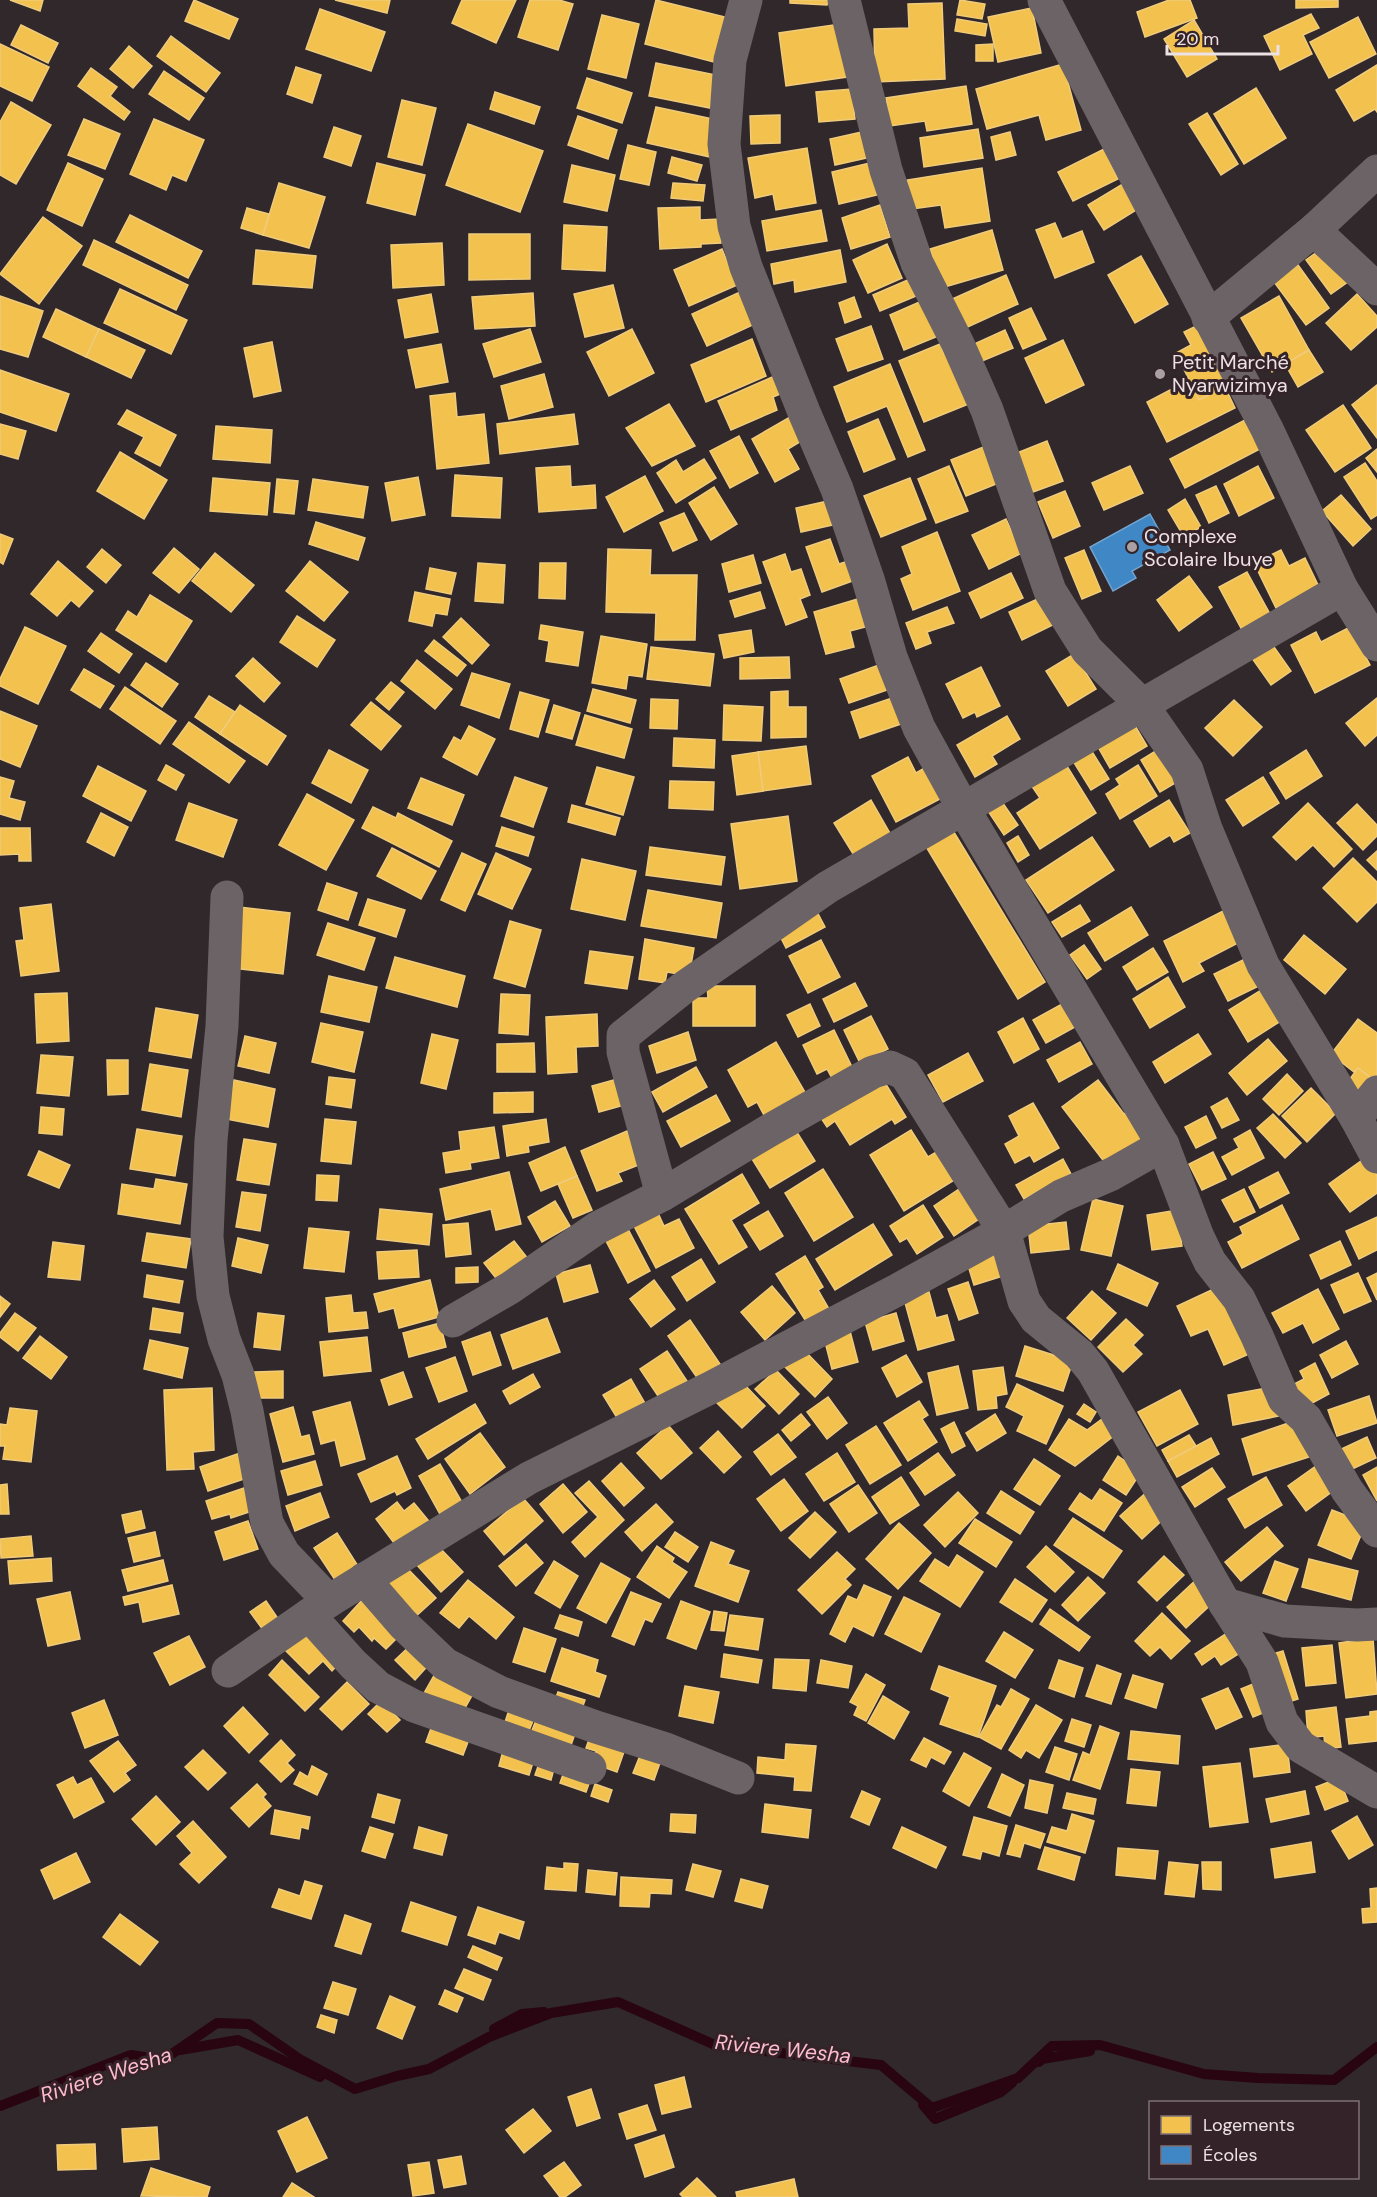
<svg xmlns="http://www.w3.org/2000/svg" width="1377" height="2197" font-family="'DM Sans',sans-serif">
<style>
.homes{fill:#f2c14e;stroke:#f0cb7b;stroke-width:1.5}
.schools{fill:#3f88c5;stroke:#73a3ce;stroke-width:1.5}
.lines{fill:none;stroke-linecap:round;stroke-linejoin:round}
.stream{stroke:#290411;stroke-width:10}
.minor{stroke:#6b6365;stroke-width:33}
.poi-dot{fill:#aaa0a3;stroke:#342429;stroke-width:2}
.labels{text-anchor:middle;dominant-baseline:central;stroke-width:6;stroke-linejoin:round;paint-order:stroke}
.poi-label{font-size:20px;fill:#ece1e4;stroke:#342429;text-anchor:start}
.water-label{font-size:21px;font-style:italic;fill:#ffbbce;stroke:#342429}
</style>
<rect width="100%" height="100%" fill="#30282a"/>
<g class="homes">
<polygon points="10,0 43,0 40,11"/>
<polygon points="194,0 238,19 229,39 185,21"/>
<polygon points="335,0 390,0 387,13"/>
<polygon points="462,0 516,0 496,43 452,23"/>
<polygon points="530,0 559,0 573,4 558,50 518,37"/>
<polygon points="656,0 729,18 718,63 645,44"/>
<polygon points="790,0 828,0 827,5 790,3"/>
<polygon points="960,0 985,4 982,19 957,15"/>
<polygon points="1169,0 1190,0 1197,18 1145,37 1137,12"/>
<polygon points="1296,0 1338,0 1338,7 1296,8"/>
<polygon points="942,3 945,79 875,82 874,29 909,28 908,4"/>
<polygon points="1032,8 1041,53 998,62 988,17"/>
<polygon points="320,9 385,32 371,71 306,49"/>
<polygon points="1311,14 1319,28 1303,35 1312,54 1280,70 1264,36"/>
<polygon points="602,15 639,24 626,78 588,69"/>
<polygon points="1358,17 1376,54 1329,78 1310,42"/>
<polygon points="957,19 987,24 985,36 955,31"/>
<polygon points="1194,20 1217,59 1187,77 1164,39"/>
<polygon points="840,24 847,77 786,86 779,33"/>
<polygon points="21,25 58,43 48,63 11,45"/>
<polygon points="171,36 220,73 206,92 157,56"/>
<polygon points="0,44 49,67 32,101 0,86"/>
<polygon points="993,44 993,61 976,61 976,45"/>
<polygon points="129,46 152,66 133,88 110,69"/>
<polygon points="656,63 716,75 710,108 649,96"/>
<polygon points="1063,64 1081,130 1046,140 1039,115 987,129 976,89"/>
<polygon points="1377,65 1377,112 1375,109 1354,121 1336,90"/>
<polygon points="296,67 321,75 312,103 287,94"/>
<polygon points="91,68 117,87 110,96 130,112 124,120 78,86"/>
<polygon points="164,71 204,98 189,120 149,94"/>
<polygon points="587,78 632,93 622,123 577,108"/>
<polygon points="966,86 972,124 927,131 925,121 890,126 886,98"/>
<polygon points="1256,88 1286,138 1244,164 1214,114"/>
<polygon points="852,89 855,119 819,122 816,92"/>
<polygon points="495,92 540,107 534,124 490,109"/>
<polygon points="402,100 436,108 422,165 388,157"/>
<polygon points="11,102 51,125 16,184 0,175 0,122"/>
<polygon points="656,107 718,120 710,157 647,143"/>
<polygon points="1207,113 1238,164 1221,175 1189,124"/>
<polygon points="780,115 780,143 751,144 750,116"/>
<polygon points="578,116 617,130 608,159 568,145"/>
<polygon points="84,119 120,134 105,169 68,155"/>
<polygon points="154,119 204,140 186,181 172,175 166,190 130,174"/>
<polygon points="468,124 543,151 520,212 446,185"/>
<polygon points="334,127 361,136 351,166 324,157"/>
<polygon points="978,129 983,158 924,167 920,138"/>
<polygon points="862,132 867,158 835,165 830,139"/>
<polygon points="1010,132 1016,155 996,160 991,137"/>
<polygon points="628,145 656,152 649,185 620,179"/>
<polygon points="807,148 816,203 776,210 773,194 755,198 748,158"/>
<polygon points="1104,149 1118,179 1073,201 1058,172"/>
<polygon points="672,157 702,165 697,181 668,173"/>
<polygon points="68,163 103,179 82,226 47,210"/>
<polygon points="377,163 425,175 415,215 367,203"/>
<polygon points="870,163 877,195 839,204 832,172"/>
<polygon points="572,165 615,175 607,211 564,202"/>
<polygon points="982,168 990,221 945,228 941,205 912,209 907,180"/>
<polygon points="1126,182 1141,207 1104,230 1088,205"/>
<polygon points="279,183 325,197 309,248 263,235"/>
<polygon points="673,183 705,185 703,201 671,198"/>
<polygon points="880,205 890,237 851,249 842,218"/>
<polygon points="700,207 700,220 720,219 721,243 701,244 701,247 660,249 658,208"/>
<polygon points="247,208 269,214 263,235 241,228"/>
<polygon points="821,210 827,241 767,251 762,221"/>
<polygon points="130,215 202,251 188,278 116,242"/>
<polygon points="43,217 82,246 39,304 0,274"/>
<polygon points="1055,223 1062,239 1082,231 1094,262 1055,278 1036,230"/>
<polygon points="564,225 607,227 605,271 562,269"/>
<polygon points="992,230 1003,270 941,288 930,249"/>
<polygon points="469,234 530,234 530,279 469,280"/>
<polygon points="94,240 188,285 176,310 83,265"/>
<polygon points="442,243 444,285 393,288 391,245"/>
<polygon points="887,244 902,278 868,293 853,260"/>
<polygon points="1328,244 1352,279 1331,294 1306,260"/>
<polygon points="722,249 737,285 689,306 674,270"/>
<polygon points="256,250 316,256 312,288 253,284"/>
<polygon points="840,250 846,282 795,292 794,280 774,284 771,264"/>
<polygon points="1141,256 1168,304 1135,323 1108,275"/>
<polygon points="1298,265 1329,308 1306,325 1274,282"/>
<polygon points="1006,275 1018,304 961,330 948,301"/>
<polygon points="910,279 916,296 880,311 873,295"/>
<polygon points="613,285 624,328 585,337 574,294"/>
<polygon points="120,289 187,320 171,354 104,323"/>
<polygon points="740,292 755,324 707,346 692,314"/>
<polygon points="533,293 535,326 475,329 472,297"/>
<polygon points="431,294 438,332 405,338 398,300"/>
<polygon points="1357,294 1377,316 1377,327 1351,350 1326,323"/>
<polygon points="0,296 43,311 28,357 0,349"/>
<polygon points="1279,296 1309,350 1272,372 1241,318"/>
<polygon points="854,297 861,317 845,323 839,303"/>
<polygon points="924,300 938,336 904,350 890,315"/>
<polygon points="1031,308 1046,339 1023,349 1009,318"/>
<polygon points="56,309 99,329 86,357 43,337"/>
<polygon points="1202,323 1233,382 1199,400 1176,353 1191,345 1184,332"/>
<polygon points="871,326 883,359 848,371 836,339"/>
<polygon points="99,329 145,350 131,378 86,357"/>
<polygon points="530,329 541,362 494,377 483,344"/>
<polygon points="632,329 654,373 609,396 587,352"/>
<polygon points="1005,330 1013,348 982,361 974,344"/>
<polygon points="752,339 766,376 706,402 691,365"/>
<polygon points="1063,340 1084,385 1046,403 1025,358"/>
<polygon points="272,342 281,391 254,397 244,348"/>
<polygon points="441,344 448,382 416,388 408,350"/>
<polygon points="940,344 944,354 957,349 971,403 924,422 899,361"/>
<polygon points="1309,350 1323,372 1298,387 1285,364"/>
<polygon points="890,364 925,450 908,457 887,406 847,422 834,387"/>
<polygon points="0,370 69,394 56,431 0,412"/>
<polygon points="544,374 553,407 509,419 501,386"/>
<polygon points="779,374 787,391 773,397 777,410 731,430 718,401"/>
<polygon points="1189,380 1199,400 1225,387 1235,408 1167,442 1147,402"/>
<polygon points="1377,385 1377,438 1352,405"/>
<polygon points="455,393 457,417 484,414 489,463 437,469 430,396"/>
<polygon points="669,404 695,446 652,466 626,428"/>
<polygon points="1343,405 1371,448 1335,472 1306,430"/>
<polygon points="127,410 176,435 160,466 135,453 144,437 118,424"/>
<polygon points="574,414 578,444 500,454 497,424"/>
<polygon points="790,417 803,440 788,449 799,469 775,482 752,439"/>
<polygon points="878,419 895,459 864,472 848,432"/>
<polygon points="1245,420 1260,449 1185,488 1170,459"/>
<polygon points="0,424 26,431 18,459 0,454"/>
<polygon points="216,426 272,430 270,463 213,459"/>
<polygon points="739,436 758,473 730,488 710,451"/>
<polygon points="1047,441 1063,481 1033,492 1017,453"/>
<polygon points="986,446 1001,482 966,496 951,460"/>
<polygon points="1377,449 1377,472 1366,458"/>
<polygon points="120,452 167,480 144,519 97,491"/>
<polygon points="704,459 716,478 676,503 657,473 676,460 683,472"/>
<polygon points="1365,463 1377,481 1377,515 1371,519 1344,477"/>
<polygon points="570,466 571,487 595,485 596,508 539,512 536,468"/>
<polygon points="949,466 968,511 936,523 918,479"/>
<polygon points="1130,466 1143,493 1104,510 1092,483"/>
<polygon points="1258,466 1274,498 1239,516 1224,484"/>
<polygon points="455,475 502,478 500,518 452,516"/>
<polygon points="645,476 663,511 624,532 606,497"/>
<polygon points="418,477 425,515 392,521 385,483"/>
<polygon points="213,478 270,483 267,515 210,511"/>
<polygon points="910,478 926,519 881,537 864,496"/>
<polygon points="277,479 298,481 294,514 274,512"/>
<polygon points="313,479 368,487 363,518 308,510"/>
<polygon points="1216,486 1229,513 1209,523 1196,495"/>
<polygon points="714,487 737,524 711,540 689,503"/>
<polygon points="1065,491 1080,526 1053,538 1038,502"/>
<polygon points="1341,495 1371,529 1353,546 1322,511"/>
<polygon points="1185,499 1201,527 1184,537 1168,510"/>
<polygon points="828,501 833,525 801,532 796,508"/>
<polygon points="684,513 697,540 673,551 660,523"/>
<polygon points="1006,519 1022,553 989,569 972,535"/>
<polygon points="316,522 365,538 358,560 309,544"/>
<polygon points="937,532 960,591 913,610 901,579 912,574 902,547"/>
<polygon points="0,534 13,539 3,564 0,562"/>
<polygon points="830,539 839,564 851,560 858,579 822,592 806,547"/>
<polygon points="174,548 199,569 179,593 153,573"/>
<polygon points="102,549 121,565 106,583 87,567"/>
<polygon points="608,549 651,550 650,575 697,575 695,640 655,640 656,613 606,612"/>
<polygon points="1084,550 1101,591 1082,599 1065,558"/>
<polygon points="1281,550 1289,566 1305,558 1319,587 1276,608 1254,563"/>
<polygon points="215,553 254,585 231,612 192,581"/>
<polygon points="785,554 791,572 801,569 810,595 800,599 807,617 786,625 763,562"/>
<polygon points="753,555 761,583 729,592 722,564"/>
<polygon points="58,561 93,591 79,607 71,600 57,616 31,594"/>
<polygon points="310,561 348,592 324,621 286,591"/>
<polygon points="478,563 505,565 503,603 475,601"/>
<polygon points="540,563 566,563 565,599 539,598"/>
<polygon points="430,568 456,573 451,594 426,589"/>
<polygon points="1247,572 1270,614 1242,630 1219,587"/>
<polygon points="1011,573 1023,598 981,618 969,593"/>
<polygon points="1189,576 1212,607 1179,631 1157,600"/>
<polygon points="415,592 450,599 447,615 435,613 432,626 409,621"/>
<polygon points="760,592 765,608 735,617 730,601"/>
<polygon points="150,595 192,621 166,662 116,630 128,611 137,617"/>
<polygon points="1044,596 1057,623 1022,640 1009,612"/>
<polygon points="861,598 869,626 850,631 854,647 826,654 814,612"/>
<polygon points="947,607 954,623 927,632 931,643 916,649 906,623"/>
<polygon points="297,616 335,640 317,667 280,642"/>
<polygon points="461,618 489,645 472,664 443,637"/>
<polygon points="541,625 583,632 578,666 546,661 549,641 539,639"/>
<polygon points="25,627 66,646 38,704 0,686 0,679"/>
<polygon points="1350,627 1370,665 1315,693 1291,645 1316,632 1321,642"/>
<polygon points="751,630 754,652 724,658 719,635"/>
<polygon points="101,633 132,654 119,673 88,651"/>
<polygon points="601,636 647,644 642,677 628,675 626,689 592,683"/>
<polygon points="434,640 466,665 457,676 425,651"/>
<polygon points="1269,640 1291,671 1271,685 1249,654"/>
<polygon points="651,647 714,654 710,686 647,679"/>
<polygon points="1074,654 1096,689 1068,706 1046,671"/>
<polygon points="789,657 790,678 740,679 740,658"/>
<polygon points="253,658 280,683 264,702 236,676"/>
<polygon points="417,660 452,689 435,709 401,681"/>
<polygon points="146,663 178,684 162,707 131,685"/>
<polygon points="879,665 887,690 849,703 840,679"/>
<polygon points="981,667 1000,706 977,717 975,712 963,718 946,684"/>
<polygon points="84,669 114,686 100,708 71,690"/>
<polygon points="472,673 510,684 499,718 461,705"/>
<polygon points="391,682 404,692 389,710 376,699"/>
<polygon points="125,687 176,721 160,744 110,709"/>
<polygon points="593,689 636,700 630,723 587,711"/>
<polygon points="788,691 788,707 806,707 806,737 771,738 771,692"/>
<polygon points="520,692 549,700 538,737 510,729"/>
<polygon points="209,696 235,712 220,734 195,717"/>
<polygon points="895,697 904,723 860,738 851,712"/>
<polygon points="1377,698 1377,735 1365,746 1346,723"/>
<polygon points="651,699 678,700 677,729 650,728"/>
<polygon points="1234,700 1262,727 1233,756 1205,728"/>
<polygon points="371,702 401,726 381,750 351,725"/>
<polygon points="240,705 286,736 267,765 220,734"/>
<polygon points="554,705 580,713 572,739 546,732"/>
<polygon points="724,705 763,707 761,741 723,740"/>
<polygon points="0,711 37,726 20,767 0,759"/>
<polygon points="585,715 632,729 624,758 576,745"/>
<polygon points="1007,716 1020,739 992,756 997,764 975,777 957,745"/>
<polygon points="189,722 245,761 229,783 173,744"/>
<polygon points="1134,724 1147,746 1110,768 1098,747"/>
<polygon points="469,726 495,739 477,775 443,757 454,737 461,741"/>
<polygon points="674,738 715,740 714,768 673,766"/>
<polygon points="806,746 811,784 763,791 758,752"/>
<polygon points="1162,747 1182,779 1160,792 1141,760"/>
<polygon points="329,750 368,770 351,803 312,783"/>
<polygon points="1091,750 1109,779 1091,790 1073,761"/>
<polygon points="1306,750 1322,776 1286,799 1270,773"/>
<polygon points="758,752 763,791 737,795 732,756"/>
<polygon points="908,757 916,773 926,767 942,798 896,822 872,776"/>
<polygon points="1065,763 1096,813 1040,849 1017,813 1040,798 1031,785"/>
<polygon points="166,765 184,775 176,790 158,780"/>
<polygon points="1138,765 1157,796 1120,819 1106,794 1120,785 1116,779"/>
<polygon points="98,766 146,791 131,821 83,796"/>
<polygon points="597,767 634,777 623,815 586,804"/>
<polygon points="0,777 14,781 9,798 25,802 20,820 0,814"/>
<polygon points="515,777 547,788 533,827 501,816"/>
<polygon points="1263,777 1279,803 1243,826 1226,800"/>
<polygon points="421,778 464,795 452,825 408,808"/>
<polygon points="670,781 714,782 713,810 669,808"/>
<polygon points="307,794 354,820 326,870 279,845"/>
<polygon points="1000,799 1018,825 1004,835 986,808"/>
<polygon points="871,800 891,835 855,857 834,823"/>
<polygon points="1169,800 1190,833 1174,842 1170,835 1150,847 1134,821"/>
<polygon points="189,803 237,820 223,857 176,840"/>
<polygon points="1308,803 1352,849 1334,867 1313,845 1296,860 1273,837"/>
<polygon points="1357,804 1377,825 1377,836 1363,850 1337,823"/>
<polygon points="572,805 620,818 615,835 568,822"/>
<polygon points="373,807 396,818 398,813 452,841 439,867 362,828"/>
<polygon points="101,813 128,827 114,856 87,842"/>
<polygon points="788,816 797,881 740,889 731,824"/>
<polygon points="502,827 534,837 528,856 496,846"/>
<polygon points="0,828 30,828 31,861 19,861 19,854 0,855"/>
<polygon points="952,829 1045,982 1018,999 925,845"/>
<polygon points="1018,836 1029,855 1018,862 1007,843"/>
<polygon points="1092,837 1114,870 1048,913 1026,880"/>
<polygon points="650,847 725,857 721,885 646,875"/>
<polygon points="392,848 436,871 421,899 377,876"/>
<polygon points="1377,851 1377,870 1367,860"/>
<polygon points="462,853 486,864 465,911 441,900"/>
<polygon points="496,853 531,869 512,909 478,894"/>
<polygon points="1353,858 1377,882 1377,902 1357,922 1323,888"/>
<polygon points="582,859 636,871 625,920 571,909"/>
<polygon points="327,883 357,893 348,920 318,910"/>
<polygon points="648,890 722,903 716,938 641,926"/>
<polygon points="368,899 405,910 396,937 359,925"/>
<polygon points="51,904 59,971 21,976 16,941 24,940 20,908"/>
<polygon points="1080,905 1090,921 1062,937 1052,922"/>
<polygon points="239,907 290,913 283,974 232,968"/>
<polygon points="1131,907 1148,935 1105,961 1088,933"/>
<polygon points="815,908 825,927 786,948 776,928"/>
<polygon points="1227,909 1242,941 1199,963 1204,971 1183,982 1164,941"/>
<polygon points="510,921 541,930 525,987 494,978"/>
<polygon points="328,923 375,938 364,970 317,955"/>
<polygon points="1304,935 1346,969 1325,994 1284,960"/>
<polygon points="645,939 694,948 689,976 667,972 665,983 639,979"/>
<polygon points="821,940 840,977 808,993 789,956"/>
<polygon points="1084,945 1101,969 1087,979 1070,955"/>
<polygon points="1153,948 1168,972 1137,990 1123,967"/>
<polygon points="590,951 633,957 627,989 585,983"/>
<polygon points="395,957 465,976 457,1007 386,988"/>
<polygon points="1247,958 1261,985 1228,1001 1214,974"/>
<polygon points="329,976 377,987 369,1022 321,1012"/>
<polygon points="1168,977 1185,1007 1150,1028 1133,999"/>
<polygon points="855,983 867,1006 834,1022 823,999"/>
<polygon points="707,986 755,986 755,1026 693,1026 693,998 708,998"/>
<polygon points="1266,987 1284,1019 1248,1042 1229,1010"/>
<polygon points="67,993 69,1041 37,1043 35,994"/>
<polygon points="501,994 530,995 528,1035 499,1033"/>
<polygon points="810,1004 820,1026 798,1037 787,1015"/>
<polygon points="1062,1004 1075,1027 1046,1043 1033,1020"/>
<polygon points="156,1008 198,1015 191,1058 149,1051"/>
<polygon points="597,1014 598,1046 576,1047 577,1072 548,1074 546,1017"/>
<polygon points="871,1016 888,1049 860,1063 844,1030"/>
<polygon points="1023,1018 1039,1049 1014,1063 998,1032"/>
<polygon points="1358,1019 1377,1033 1377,1083 1358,1068 1354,1072 1331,1054"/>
<polygon points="321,1023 363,1032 354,1072 312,1062"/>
<polygon points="834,1030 853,1069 833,1080 827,1069 817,1074 803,1045"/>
<polygon points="688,1032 696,1060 657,1073 649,1046"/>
<polygon points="432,1034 458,1040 446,1089 421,1083"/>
<polygon points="1198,1034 1211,1054 1165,1083 1153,1062"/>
<polygon points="245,1036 276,1043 269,1073 238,1066"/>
<polygon points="1268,1039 1287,1061 1247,1095 1229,1073"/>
<polygon points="776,1042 806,1094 765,1117 757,1102 748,1107 728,1070"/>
<polygon points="1080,1042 1092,1064 1059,1082 1047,1060"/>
<polygon points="534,1043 535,1072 497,1072 497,1044"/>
<polygon points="968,1053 983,1081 943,1102 928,1075"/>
<polygon points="41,1055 73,1057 69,1096 37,1093"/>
<polygon points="107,1060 128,1060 128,1094 108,1095"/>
<polygon points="150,1064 188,1070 181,1117 142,1110"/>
<polygon points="696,1067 707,1087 663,1112 652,1092"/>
<polygon points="1358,1068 1377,1083 1365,1098 1346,1084"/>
<polygon points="1287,1074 1303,1091 1279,1115 1263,1099"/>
<polygon points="329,1077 355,1080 351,1108 326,1104"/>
<polygon points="621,1078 628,1104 599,1112 592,1086"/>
<polygon points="234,1080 275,1089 268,1127 226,1119"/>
<polygon points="1098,1080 1124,1114 1129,1111 1149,1137 1109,1168 1062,1107"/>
<polygon points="872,1082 887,1086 906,1117 895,1124 892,1119 850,1145 835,1121 827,1127 819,1115"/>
<polygon points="1311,1088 1336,1113 1307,1142 1282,1116"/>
<polygon points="533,1092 533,1112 494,1113 494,1093"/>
<polygon points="716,1095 730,1121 681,1147 667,1121"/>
<polygon points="1227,1098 1239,1120 1222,1128 1211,1107"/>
<polygon points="1033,1103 1059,1148 1034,1162 1030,1155 1015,1163 1005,1144 1019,1136 1009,1116"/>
<polygon points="41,1107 64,1109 62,1135 39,1133"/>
<polygon points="1273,1114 1301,1143 1285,1158 1257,1128"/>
<polygon points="1206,1116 1216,1138 1196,1148 1185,1127"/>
<polygon points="325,1119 356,1122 351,1164 321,1161"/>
<polygon points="546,1119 549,1142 528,1146 529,1152 507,1156 503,1126"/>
<polygon points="793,1126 815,1161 770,1188 749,1154"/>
<polygon points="494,1127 499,1158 470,1163 471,1169 446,1173 443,1153 461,1150 459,1132"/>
<polygon points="137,1129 182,1136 175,1176 130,1169"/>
<polygon points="911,1130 928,1157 938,1151 956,1179 904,1211 870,1155"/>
<polygon points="1250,1130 1264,1158 1232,1175 1222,1157 1239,1148 1234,1139"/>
<polygon points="627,1131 641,1164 618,1173 622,1181 597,1191 581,1151"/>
<polygon points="244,1139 276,1144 269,1185 237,1180"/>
<polygon points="565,1147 577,1176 541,1191 529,1163"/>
<polygon points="39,1151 70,1165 59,1188 28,1175"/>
<polygon points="1213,1152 1226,1179 1202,1190 1189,1164"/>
<polygon points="1365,1158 1377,1175 1377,1193 1350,1212 1329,1184"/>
<polygon points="1063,1159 1071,1174 1024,1199 1016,1185"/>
<polygon points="823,1169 853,1217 814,1241 785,1193"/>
<polygon points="509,1172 521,1224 496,1230 491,1209 446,1220 440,1189"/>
<polygon points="1278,1172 1289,1193 1260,1208 1249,1187"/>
<polygon points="742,1174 759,1203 731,1220 747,1247 719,1264 685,1209"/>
<polygon points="317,1175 339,1176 337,1201 316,1200"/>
<polygon points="577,1176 592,1210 573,1218 558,1184"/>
<polygon points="156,1179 187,1184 180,1224 118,1214 122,1184 154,1189"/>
<polygon points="959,1189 979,1219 954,1236 934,1206"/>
<polygon points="1244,1189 1255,1212 1234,1222 1222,1200"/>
<polygon points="242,1192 266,1195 260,1231 236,1227"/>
<polygon points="1093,1199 1123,1206 1111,1256 1081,1250"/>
<polygon points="555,1201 570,1226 542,1242 528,1217"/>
<polygon points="923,1205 943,1237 917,1254 907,1238 900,1242 890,1226"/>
<polygon points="1282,1205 1299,1239 1242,1268 1228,1242 1243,1234 1240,1227"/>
<polygon points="380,1209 432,1214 429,1245 377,1239"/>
<polygon points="1177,1210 1182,1246 1152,1250 1147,1215"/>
<polygon points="768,1211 783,1236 760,1250 744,1225"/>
<polygon points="658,1213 664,1226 679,1219 694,1248 656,1268 634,1226"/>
<polygon points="1377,1217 1377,1250 1359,1259 1346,1231"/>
<polygon points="1066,1222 1069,1249 1031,1253 1028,1226"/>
<polygon points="468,1223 471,1254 446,1257 443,1225"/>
<polygon points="873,1224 892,1255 835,1290 816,1259"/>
<polygon points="309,1228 349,1232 344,1272 304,1268"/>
<polygon points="628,1229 650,1271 628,1283 606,1241"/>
<polygon points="147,1233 191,1239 186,1268 142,1261"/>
<polygon points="238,1238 268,1245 261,1273 232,1266"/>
<polygon points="514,1241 532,1264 503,1287 484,1263"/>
<polygon points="1340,1241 1351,1265 1321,1279 1310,1255"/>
<polygon points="53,1242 84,1246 80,1280 48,1277"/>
<polygon points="417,1250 419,1277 379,1279 377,1252"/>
<polygon points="995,1250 1003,1276 974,1285 966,1259"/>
<polygon points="805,1256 823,1287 818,1290 829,1309 807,1323 776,1274"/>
<polygon points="701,1259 715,1282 687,1301 672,1277"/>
<polygon points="1118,1264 1158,1283 1147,1306 1107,1289"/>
<polygon points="590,1265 598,1292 564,1302 556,1274"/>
<polygon points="478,1267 478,1282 456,1283 456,1268"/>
<polygon points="1358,1273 1371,1301 1344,1313 1331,1285"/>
<polygon points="1377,1273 1377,1300 1367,1278"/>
<polygon points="147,1275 183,1281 179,1303 144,1297"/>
<polygon points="430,1280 439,1317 399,1328 394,1308 379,1312 374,1294"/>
<polygon points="654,1280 675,1309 651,1327 630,1299"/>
<polygon points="968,1282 978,1313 959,1320 948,1289"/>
<polygon points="772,1286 795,1313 765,1340 741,1312"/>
<polygon points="1220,1286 1251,1353 1224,1365 1208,1329 1191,1336 1177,1306"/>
<polygon points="1318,1289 1339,1329 1313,1343 1303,1323 1283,1333 1272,1313"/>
<polygon points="1092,1291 1116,1313 1091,1340 1067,1318"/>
<polygon points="929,1292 936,1318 947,1315 954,1340 918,1350 904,1299"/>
<polygon points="351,1295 353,1313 366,1312 368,1328 329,1332 326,1298"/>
<polygon points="0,1296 10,1304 0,1317"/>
<polygon points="153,1308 183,1313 180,1333 150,1329"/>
<polygon points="15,1313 36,1328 18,1351 0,1337 0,1333"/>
<polygon points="258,1313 284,1316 280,1350 254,1347"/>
<polygon points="896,1313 904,1341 873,1350 865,1322"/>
<polygon points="547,1318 560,1352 513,1369 501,1335"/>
<polygon points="1126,1319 1143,1335 1133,1345 1142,1354 1123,1372 1098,1347"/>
<polygon points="690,1320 720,1364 698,1379 668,1336"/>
<polygon points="440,1323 446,1347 409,1357 403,1333"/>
<polygon points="850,1331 858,1362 832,1369 824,1338"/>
<polygon points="490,1332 501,1365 473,1375 462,1342"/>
<polygon points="40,1336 67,1357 51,1379 23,1358"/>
<polygon points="367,1337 371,1371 324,1376 320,1342"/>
<polygon points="150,1340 188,1348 182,1378 144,1369"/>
<polygon points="1346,1341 1358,1364 1332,1378 1320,1355"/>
<polygon points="1025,1346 1073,1361 1063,1391 1016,1376"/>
<polygon points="802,1348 832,1379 815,1397 784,1366"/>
<polygon points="667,1351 687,1381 660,1399 640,1369"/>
<polygon points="906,1355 922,1382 897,1397 882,1368"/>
<polygon points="455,1357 467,1391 439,1402 426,1368"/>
<polygon points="1315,1363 1329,1394 1305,1407 1294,1384 1304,1379 1300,1371"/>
<polygon points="958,1366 968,1408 937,1415 928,1373"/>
<polygon points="1003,1367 1007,1394 996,1396 997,1408 978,1410 973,1371"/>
<polygon points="776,1370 799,1394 779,1414 755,1389"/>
<polygon points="283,1371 283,1398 254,1398 254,1372"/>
<polygon points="403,1372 412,1397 389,1405 381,1380"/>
<polygon points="533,1374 540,1387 510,1404 503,1391"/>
<polygon points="631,1379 646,1405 619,1421 603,1395"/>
<polygon points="740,1380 765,1406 742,1428 717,1403"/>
<polygon points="1017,1384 1063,1406 1046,1444 1017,1431 1024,1416 1006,1407"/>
<polygon points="212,1388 214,1450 193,1452 194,1469 167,1470 164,1390"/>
<polygon points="1266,1388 1279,1416 1233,1425 1228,1395"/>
<polygon points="1180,1390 1198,1424 1157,1446 1138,1412"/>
<polygon points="1369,1396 1377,1423 1337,1436 1328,1410"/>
<polygon points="828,1397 847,1423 827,1439 807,1412"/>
<polygon points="919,1401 928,1415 922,1419 937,1442 908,1461 884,1423"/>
<polygon points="350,1402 365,1459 341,1466 335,1440 321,1444 313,1412"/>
<polygon points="475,1404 486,1423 428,1459 416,1439"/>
<polygon points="1084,1404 1096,1412 1090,1422 1077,1414"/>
<polygon points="293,1407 301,1437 309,1435 314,1454 283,1462 270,1414"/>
<polygon points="10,1408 37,1411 31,1462 3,1459 5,1446 0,1446 0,1424 7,1425"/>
<polygon points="801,1414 810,1425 791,1441 782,1430"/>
<polygon points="995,1414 1006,1433 977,1451 966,1433"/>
<polygon points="1106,1416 1119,1432 1075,1466 1049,1450 1069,1419 1087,1430"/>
<polygon points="1300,1419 1312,1456 1253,1475 1242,1439"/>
<polygon points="954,1422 965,1446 952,1453 941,1429"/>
<polygon points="668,1425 692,1453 661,1479 637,1453"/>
<polygon points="876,1426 901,1465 870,1484 846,1445"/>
<polygon points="718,1431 741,1457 724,1473 700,1448"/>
<polygon points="480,1433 505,1467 470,1494 445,1459"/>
<polygon points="778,1434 796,1457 771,1475 754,1452"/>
<polygon points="1189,1435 1196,1446 1168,1461 1162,1450"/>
<polygon points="1367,1437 1376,1458 1348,1471 1339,1450"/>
<polygon points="1211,1438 1219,1454 1177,1477 1168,1461"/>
<polygon points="243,1452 250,1477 208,1491 200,1467"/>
<polygon points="837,1453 855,1482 824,1501 806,1474"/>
<polygon points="938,1453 955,1475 925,1495 910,1473"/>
<polygon points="397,1456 411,1488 397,1495 395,1491 371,1502 358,1474"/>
<polygon points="1118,1456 1141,1472 1126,1495 1103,1480"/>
<polygon points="1034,1459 1060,1476 1040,1505 1014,1489"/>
<polygon points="315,1461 322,1485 288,1495 281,1471"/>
<polygon points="621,1463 644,1488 624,1506 602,1481"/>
<polygon points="1320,1463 1337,1488 1306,1511 1288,1486"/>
<polygon points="440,1464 463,1504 441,1516 419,1476"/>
<polygon points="1377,1467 1377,1501 1363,1475"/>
<polygon points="1212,1468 1225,1487 1195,1507 1182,1487"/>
<polygon points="901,1477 919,1505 890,1524 872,1497"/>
<polygon points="1266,1477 1282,1505 1245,1528 1228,1499"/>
<polygon points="784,1479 808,1511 781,1531 757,1499"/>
<polygon points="589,1481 624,1520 585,1557 572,1542 598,1517 575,1493"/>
<polygon points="7,1484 9,1514 0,1514 0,1485"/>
<polygon points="563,1484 587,1512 563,1533 540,1504"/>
<polygon points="858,1485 877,1513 849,1532 830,1504"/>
<polygon points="244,1488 252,1511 231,1518 230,1514 212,1519 206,1501"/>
<polygon points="1100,1489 1122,1503 1104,1531 1069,1509 1080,1493 1092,1501"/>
<polygon points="1150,1489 1171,1512 1142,1539 1120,1516"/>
<polygon points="1001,1491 1034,1512 1020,1534 987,1513"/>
<polygon points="958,1492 978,1513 945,1547 924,1525"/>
<polygon points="320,1493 329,1517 295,1531 286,1506"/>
<polygon points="523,1498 543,1521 504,1555 484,1531"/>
<polygon points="397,1502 404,1511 414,1503 432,1525 400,1551 376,1519"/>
<polygon points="656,1504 673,1522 642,1551 625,1532"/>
<polygon points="1332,1510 1366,1523 1351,1559 1318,1545"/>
<polygon points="141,1511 145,1528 126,1533 122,1515"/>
<polygon points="815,1512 836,1532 810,1558 789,1538"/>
<polygon points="1073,1518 1122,1551 1103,1578 1054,1545"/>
<polygon points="975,1519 1012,1542 996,1567 959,1543"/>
<polygon points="248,1521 258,1549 224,1560 215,1532"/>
<polygon points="899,1523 931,1553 898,1589 866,1559"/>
<polygon points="1267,1527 1283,1546 1241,1581 1225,1562"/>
<polygon points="155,1532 160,1556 134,1562 128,1538"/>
<polygon points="675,1532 698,1547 688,1562 665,1547"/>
<polygon points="337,1533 363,1574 341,1589 314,1548"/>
<polygon points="31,1536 33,1556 1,1558 0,1539"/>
<polygon points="711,1542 734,1551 728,1564 749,1571 738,1602 695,1586"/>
<polygon points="526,1544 543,1563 516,1586 499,1566"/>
<polygon points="437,1545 463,1572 441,1592 416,1564"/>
<polygon points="657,1546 674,1558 672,1562 687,1572 669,1598 637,1577"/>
<polygon points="1046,1546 1074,1572 1055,1592 1027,1567"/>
<polygon points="837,1552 855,1569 845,1579 851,1585 822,1614 798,1590"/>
<polygon points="957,1555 983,1572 960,1607 920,1581 935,1559 949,1568"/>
<polygon points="1164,1556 1184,1575 1157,1601 1138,1582"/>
<polygon points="51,1558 52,1581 10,1584 8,1561"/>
<polygon points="1309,1559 1358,1571 1351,1600 1302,1587"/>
<polygon points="163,1560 168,1581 128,1591 122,1570"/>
<polygon points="554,1561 578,1576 560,1608 535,1593"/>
<polygon points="1275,1561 1298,1569 1286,1601 1263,1593"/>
<polygon points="601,1563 630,1579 606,1623 577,1608"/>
<polygon points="406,1567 436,1598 414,1618 385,1587"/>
<polygon points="1200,1576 1219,1597 1186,1628 1167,1607"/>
<polygon points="1088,1577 1105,1593 1078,1621 1062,1605"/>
<polygon points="1015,1579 1047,1600 1032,1622 1000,1602"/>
<polygon points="468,1580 514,1617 496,1639 469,1616 459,1628 440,1613"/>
<polygon points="172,1585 179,1614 143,1622 139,1602 125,1605 123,1597"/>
<polygon points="864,1585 891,1597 873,1636 853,1626 845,1642 830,1634 848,1596 857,1600"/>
<polygon points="70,1592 80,1639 48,1646 37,1599"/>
<polygon points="631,1592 661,1604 652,1622 645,1619 634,1645 612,1636"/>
<polygon points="904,1597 940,1614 921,1652 885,1634"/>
<polygon points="362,1600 400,1635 386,1649 374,1638 372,1641 359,1627 354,1632 343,1621"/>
<polygon points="266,1601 281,1623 266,1634 250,1612"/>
<polygon points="681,1601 710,1612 696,1649 667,1638"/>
<polygon points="1050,1609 1090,1637 1079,1651 1040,1624"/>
<polygon points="714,1611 727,1613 724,1631 711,1630"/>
<polygon points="1162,1613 1190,1641 1171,1659 1160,1647 1150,1656 1135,1641"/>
<polygon points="560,1615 582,1622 578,1636 555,1628"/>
<polygon points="730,1615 763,1619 758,1650 725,1645"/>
<polygon points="312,1625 344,1658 332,1671 323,1661 309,1674 286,1651"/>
<polygon points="524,1628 556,1639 545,1672 513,1662"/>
<polygon points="1230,1631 1243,1651 1221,1665 1215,1656 1202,1665 1195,1654"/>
<polygon points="1004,1632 1033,1650 1015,1678 986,1661"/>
<polygon points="189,1636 205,1667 170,1685 154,1653"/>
<polygon points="1373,1638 1377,1694 1346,1698 1339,1643"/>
<polygon points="414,1642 433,1660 415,1680 395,1660"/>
<polygon points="1332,1645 1336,1683 1306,1686 1302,1648"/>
<polygon points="562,1648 598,1660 595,1672 606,1676 599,1697 551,1681"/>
<polygon points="1283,1651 1298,1699 1282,1704 1266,1656"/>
<polygon points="724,1654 762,1660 758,1683 721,1677"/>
<polygon points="775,1659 809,1660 806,1691 773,1688"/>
<polygon points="282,1660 319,1697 305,1711 269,1675"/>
<polygon points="821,1660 852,1666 848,1688 817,1683"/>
<polygon points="1059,1660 1083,1668 1074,1697 1049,1688"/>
<polygon points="1097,1665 1121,1674 1111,1704 1086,1696"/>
<polygon points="939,1666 996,1686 978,1737 940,1724 950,1697 931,1689"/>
<polygon points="436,1672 474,1692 461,1715 423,1695"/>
<polygon points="866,1674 885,1685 866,1721 854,1715 858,1706 850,1702"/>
<polygon points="1133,1675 1163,1684 1156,1708 1125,1698"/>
<polygon points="347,1682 369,1704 342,1730 320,1709"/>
<polygon points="1258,1682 1270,1710 1253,1717 1241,1689"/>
<polygon points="685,1686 719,1692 713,1723 679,1716"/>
<polygon points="1228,1688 1242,1717 1216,1729 1202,1699"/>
<polygon points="1011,1689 1029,1699 1001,1749 979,1737 997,1705 1001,1707"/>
<polygon points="558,1692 585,1700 580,1714 553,1705"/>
<polygon points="883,1696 909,1712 894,1739 868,1723"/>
<polygon points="104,1700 118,1735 85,1748 72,1713"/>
<polygon points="381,1701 400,1720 387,1732 368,1714"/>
<polygon points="1036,1705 1062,1720 1039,1758 1026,1750 1021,1758 1009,1750"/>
<polygon points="243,1707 268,1734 249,1753 224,1726"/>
<polygon points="510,1707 535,1716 528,1733 504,1725"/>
<polygon points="1336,1707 1341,1747 1325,1749 1324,1736 1308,1738 1306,1711"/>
<polygon points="1377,1711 1377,1741 1349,1744 1346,1719 1370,1716 1370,1712"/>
<polygon points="538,1715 577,1728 570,1748 529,1738"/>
<polygon points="1072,1719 1091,1725 1084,1747 1065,1741"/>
<polygon points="434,1720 471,1734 463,1755 426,1742"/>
<polygon points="1100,1726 1119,1733 1100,1789 1073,1780 1083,1752 1090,1755"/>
<polygon points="592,1731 627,1743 617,1772 592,1763 596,1751 586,1748"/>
<polygon points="1131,1731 1180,1736 1178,1764 1128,1759"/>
<polygon points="924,1738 951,1752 944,1764 931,1757 926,1767 911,1760"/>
<polygon points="281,1740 295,1755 287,1763 294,1770 281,1782 260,1761"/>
<polygon points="118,1741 136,1765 125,1773 130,1780 114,1792 90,1761"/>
<polygon points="786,1744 816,1746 811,1791 794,1790 795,1777 757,1773 758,1757 785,1760"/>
<polygon points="1287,1744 1290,1772 1254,1777 1250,1749"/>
<polygon points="504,1747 535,1756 529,1775 499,1766"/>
<polygon points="1055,1747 1077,1754 1069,1780 1046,1772"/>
<polygon points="203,1750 226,1773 208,1790 185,1767"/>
<polygon points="641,1753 661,1760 654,1780 633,1773"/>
<polygon points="964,1753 991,1768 969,1806 943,1791"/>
<polygon points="540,1761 555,1765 551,1780 535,1775"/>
<polygon points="1240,1763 1248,1822 1210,1827 1203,1767"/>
<polygon points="312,1766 327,1774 317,1795 294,1784 300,1772 308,1777"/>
<polygon points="566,1766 592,1775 586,1792 560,1783"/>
<polygon points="1131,1769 1160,1772 1156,1806 1127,1803"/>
<polygon points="1002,1774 1024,1785 1010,1816 988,1807"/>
<polygon points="73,1777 77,1785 91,1778 104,1802 74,1818 57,1785"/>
<polygon points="1339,1778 1348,1801 1325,1810 1316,1787"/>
<polygon points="1030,1780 1053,1785 1047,1813 1025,1808"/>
<polygon points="257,1784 266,1794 263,1797 271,1806 249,1827 231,1808"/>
<polygon points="595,1784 612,1790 608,1802 591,1796"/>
<polygon points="862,1791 880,1799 869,1825 851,1817"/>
<polygon points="1305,1791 1309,1814 1271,1822 1266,1799"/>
<polygon points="1067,1793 1096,1799 1093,1814 1063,1808"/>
<polygon points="378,1794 400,1800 394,1823 372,1817"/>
<polygon points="156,1796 180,1822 156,1845 132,1819"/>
<polygon points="765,1804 811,1810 808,1838 762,1832"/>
<polygon points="275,1810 310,1817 308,1829 301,1827 299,1839 271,1834"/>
<polygon points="671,1814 696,1815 695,1833 670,1831"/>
<polygon points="1072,1814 1094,1821 1085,1853 1047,1842 1052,1827 1067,1831"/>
<polygon points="1357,1816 1373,1845 1349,1859 1332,1831"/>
<polygon points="974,1817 1007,1826 999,1856 982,1851 980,1859 963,1855"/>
<polygon points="193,1821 226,1857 199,1883 180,1864 192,1853 177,1836"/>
<polygon points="1016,1825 1045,1834 1040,1848 1024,1843 1020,1857 1007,1854"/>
<polygon points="370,1827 393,1834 385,1858 362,1851"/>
<polygon points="419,1827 447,1835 442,1855 414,1848"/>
<polygon points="902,1827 946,1847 936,1868 893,1848"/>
<polygon points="1311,1842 1315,1872 1275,1878 1271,1849"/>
<polygon points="1045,1847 1080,1857 1074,1880 1038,1869"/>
<polygon points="1118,1848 1158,1851 1155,1879 1116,1875"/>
<polygon points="76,1853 90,1882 54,1899 41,1870"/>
<polygon points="1169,1862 1198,1865 1194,1897 1165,1894"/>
<polygon points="1202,1862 1221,1862 1221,1890 1203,1889"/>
<polygon points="564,1863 578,1864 576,1891 545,1889 547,1867 564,1869"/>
<polygon points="693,1864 721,1871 713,1897 686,1890"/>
<polygon points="588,1870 617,1873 615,1895 586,1892"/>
<polygon points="621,1877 672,1880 671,1894 650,1893 649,1907 620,1906"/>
<polygon points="741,1879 768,1886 762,1908 735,1901"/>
<polygon points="305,1881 322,1886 311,1919 272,1907 279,1889 300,1896"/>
<polygon points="1377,1888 1377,1922 1363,1923 1362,1909 1371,1908 1370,1889"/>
<polygon points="411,1902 456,1917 447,1945 402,1931"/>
<polygon points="478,1907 524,1922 519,1939 499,1932 495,1944 468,1935"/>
<polygon points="120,1914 158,1942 140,1965 103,1937"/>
<polygon points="345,1915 371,1924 361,1954 335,1946"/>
<polygon points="473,1946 502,1958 497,1970 468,1957"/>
<polygon points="464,1969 491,1980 483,2000 455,1988"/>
<polygon points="333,1982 356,1989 348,2015 324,2008"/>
<polygon points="445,1990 463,1998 457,2012 439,2004"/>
<polygon points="390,1996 415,2007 402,2039 377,2028"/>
<polygon points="321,2015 337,2020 334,2033 317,2027"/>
<polygon points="684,2077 691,2107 662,2114 655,2085"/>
<polygon points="591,2089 600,2118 577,2126 568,2097"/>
<polygon points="647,2105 656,2130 627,2139 619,2114"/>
<polygon points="533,2109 551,2131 524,2153 506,2130"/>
<polygon points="307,2117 327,2158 297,2172 278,2131"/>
<polygon points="157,2127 159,2159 124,2162 122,2129"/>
<polygon points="664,2135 674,2167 645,2177 635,2145"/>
<polygon points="95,2144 96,2169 58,2170 57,2145"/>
<polygon points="461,2156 466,2184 444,2188 438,2160"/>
<polygon points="429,2162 434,2193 413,2196 408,2165"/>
<polygon points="564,2162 581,2185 565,2197 560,2197 544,2176"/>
<polygon points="151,2168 210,2187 207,2197 141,2196"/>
<polygon points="697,2178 716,2197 683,2197 680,2194"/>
<polygon points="794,2179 798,2197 737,2197 736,2192"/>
<polygon points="292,2183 314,2197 283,2197"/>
</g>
<polygon class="schools" points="1150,514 1170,550 1132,571 1136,578 1113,591 1090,547"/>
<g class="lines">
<g class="stream">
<polyline points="494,2029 522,2014 544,2012"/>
<polyline points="180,2050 238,2040 320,2077"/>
<polyline points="1039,2062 1042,2059 1090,2051"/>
<polyline points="923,2105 935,2119 1001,2092 1012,2083"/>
<polyline points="0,2106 131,2055 163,2060 217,2023 249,2024 301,2060 355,2089 397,2076 429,2069 489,2037 551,2013 618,2002 715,2045 881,2065 932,2108 1018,2078 1052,2046 1100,2045 1204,2074 1258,2078 1334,2080 1377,2047"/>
</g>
<g class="minor">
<polyline points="746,0 730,60 724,144 734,226 746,267 804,412 837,489 868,579 891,657 919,728 963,808 1163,1145 1198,1237 1210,1262 1239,1299 1257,1336 1284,1399 1306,1419 1347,1490 1377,1531"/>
<polyline points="844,0 886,170 917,263 958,344 987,410 1050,591 1087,650 1142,705 1187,770 1206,829 1263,965 1356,1118 1377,1157"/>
<polyline points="1044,0 1267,429 1342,589 1377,645"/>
<polyline points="1314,230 1377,289"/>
<polyline points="1208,318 1314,230 1377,171"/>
<polyline points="227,897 222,1026 211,1140 207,1237 213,1296 224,1339 238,1375 247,1411 267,1523 284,1554 329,1601"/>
<polyline points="1356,1118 1377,1092"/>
<polyline points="1163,1145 1112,1174 1061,1196 1004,1231 1024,1301 1036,1319 1079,1354 1093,1371 1225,1604 1262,1662 1282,1722 1301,1747 1377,1792"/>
<polyline points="662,1195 623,1052 623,1036 683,988 828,887 1342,589"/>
<polyline points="364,1579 403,1624 445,1664 499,1692 596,1727 666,1749 738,1778"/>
<polyline points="1225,1604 1285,1621 1357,1625 1377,1624"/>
<polyline points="309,1615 353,1664 378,1687 414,1706 590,1768"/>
<polyline points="228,1671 329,1601 529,1478 712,1387 899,1289 1004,1231 905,1074 890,1067 873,1072 770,1130 662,1195 597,1228 510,1288 453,1321"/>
</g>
</g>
<g class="poi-dot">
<circle cx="1160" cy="374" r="6"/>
<circle cx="1132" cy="547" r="6"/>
</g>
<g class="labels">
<g class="poi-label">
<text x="1172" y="362">Petit Marché<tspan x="1172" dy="23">Nyarwizimya</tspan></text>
<text x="1144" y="536">Complexe<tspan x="1144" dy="23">Scolaire Ibuye</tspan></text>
</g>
<g class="water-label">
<text transform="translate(783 2049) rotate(6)">Riviere Wesha</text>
<text transform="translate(106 2075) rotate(-18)">Riviere Wesha</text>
</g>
</g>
<rect x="1149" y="2101" width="210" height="78" fill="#342429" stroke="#7e7074" stroke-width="1.5"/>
<rect x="1161" y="2116" width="30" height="18" fill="#f2c14e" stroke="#7e7074" stroke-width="1.5"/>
<text x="1203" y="2131" font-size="18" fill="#ece1e4">Logements</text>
<rect x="1161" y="2146" width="30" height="18" fill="#3f88c5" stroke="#7e7074" stroke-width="1.5"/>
<text x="1203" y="2161" font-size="18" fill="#ece1e4">Écoles</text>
<path d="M1167 45v9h111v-9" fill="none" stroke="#ece1e4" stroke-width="3"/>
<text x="1176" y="45" font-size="18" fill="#ece1e4" stroke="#342429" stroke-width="4.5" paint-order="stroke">20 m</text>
</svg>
